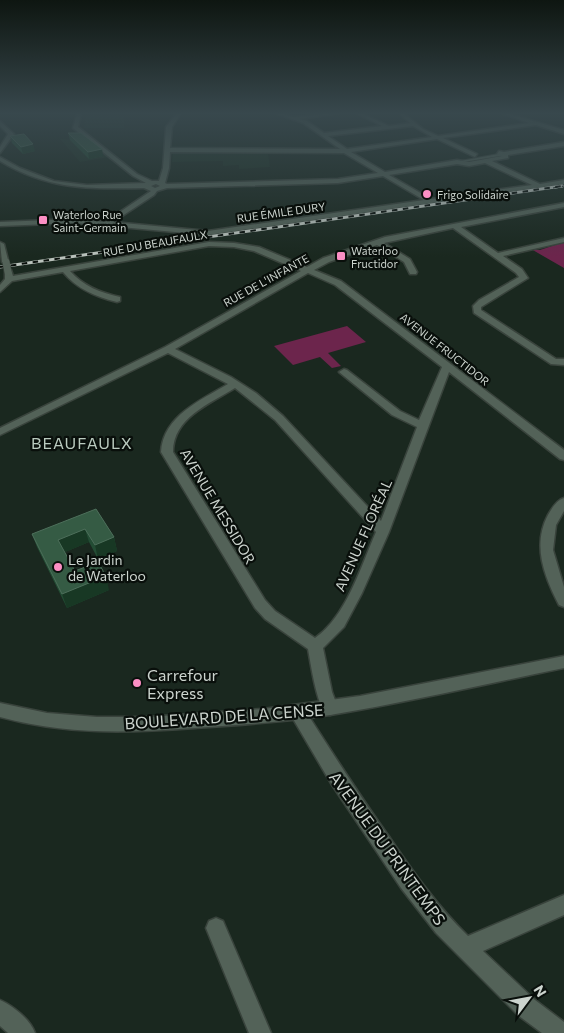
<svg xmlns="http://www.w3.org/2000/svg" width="564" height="1033" font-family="Commissioner,sans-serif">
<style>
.built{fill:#1d3124}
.green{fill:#6c254c}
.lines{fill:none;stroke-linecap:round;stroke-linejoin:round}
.pedestrian-casing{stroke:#39433c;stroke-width:2}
.minor-casing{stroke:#39433c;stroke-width:3}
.secondary-casing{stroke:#39433c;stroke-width:3}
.pedestrian{fill:#536258;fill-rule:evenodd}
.minor{fill:#536258;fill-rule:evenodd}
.secondary{fill:#536258;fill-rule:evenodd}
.rail-far1-casing{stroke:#bac2bc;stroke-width:2}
.rail-casing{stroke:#bac2bc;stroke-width:3}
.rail-far1{stroke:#090f0b;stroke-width:1;stroke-dasharray:4.5;stroke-linecap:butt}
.rail{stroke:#090f0b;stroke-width:2;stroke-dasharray:5.5;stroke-linecap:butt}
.minor-bridge-casing{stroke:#39433c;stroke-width:8;stroke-linecap:butt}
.minor-bridge{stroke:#536258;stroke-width:7}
.wall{fill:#234c34}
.shaded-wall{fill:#183824}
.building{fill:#355b44;stroke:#4d6e5a}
.poi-dot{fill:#fb8fc4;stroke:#090f0b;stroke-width:2}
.labels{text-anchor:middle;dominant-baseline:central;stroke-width:4.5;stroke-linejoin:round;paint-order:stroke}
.far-poi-label{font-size:11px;fill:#ccd4ce;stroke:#090f0b;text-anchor:start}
.far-street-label{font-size:11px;fill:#ccd4ce;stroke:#090f0b}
.street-label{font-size:14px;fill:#ccd4ce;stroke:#090f0b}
.poi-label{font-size:14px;fill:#ccd4ce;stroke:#090f0b;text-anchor:start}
.quarter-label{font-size:16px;letter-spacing:1px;fill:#bacbbf;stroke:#090f0b}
.near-poi-label{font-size:16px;fill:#ccd4ce;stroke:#090f0b;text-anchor:start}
.near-street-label{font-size:16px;fill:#ccd4ce;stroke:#090f0b}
</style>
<rect width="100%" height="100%" fill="#1a281f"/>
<g class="built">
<polygon points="86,113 124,113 124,128 84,128"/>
<polygon points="60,139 89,140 110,157 80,162"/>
<polygon points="173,151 268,153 270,167 239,169 239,165 223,166 223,161 172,162"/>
</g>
<g class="green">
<polygon points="564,242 564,268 531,249 540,250"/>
<polygon points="347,326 366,342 328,353 341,366 332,368 320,357 293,365 274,346"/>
</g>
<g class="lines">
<defs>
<polygon id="pedestrian" points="504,153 506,155 457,163 455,162"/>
<g id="minor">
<path d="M77,113H81L78,127L137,174L152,181H159L163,168L166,127L177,113H181L172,127L170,148L340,149L303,123L275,113H281L293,117L339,113L300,119L307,121L324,133L382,126L356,113H361L389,126L410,123L399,113H403L423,129L438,136L529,123L501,113H507L564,130V134L536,125L443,138L477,154L475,157L437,139L351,152L385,172L457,160L469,162L502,156L497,154L499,151L504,152L564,142V146L508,155V158L492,161L540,184L564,180V184L208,235L76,223L0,226V222L76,219L105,222L151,191L144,188C90,189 48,190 0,161V157L20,168L54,181L87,185L146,183L133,176L73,128ZM413,126L432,137L347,149L328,136ZM170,152L344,153L378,173L338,179L167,184L165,183L169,168ZM485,163L532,185L431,199L389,175L457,164L469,166ZM383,176L424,200L208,231L113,222L154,195L157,191L167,188L338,183ZM156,184L160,186L155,188L151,186Z"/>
<polygon points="0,121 14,134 0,153 0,147 8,134 0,126"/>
<path d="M564,203V207L461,227L498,253L564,238V242L503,256L522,269L528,278L481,307V310L556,359H564V365L551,364L474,313L473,306L479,300L519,277L516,273L453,228L384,243L410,259L417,272L416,274H410L404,262L377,245L329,262L314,270L341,281L564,450V460L560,459L449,372L389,532L362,593L344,627L323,648L332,692L338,708L336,713L330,715L324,713C315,693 312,671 308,649L265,619L255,608L161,452C163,416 201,400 228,384L168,353L0,435V428L165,347L301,271L254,251L234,247L209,246L70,271C83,286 101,293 120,297V301L117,302C96,297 77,289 63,272L12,281L0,292V285L5,279V270H11L13,276L209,242L234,243L259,247L307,267L323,258L385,237ZM308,273L335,285L442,367L419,420L400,411L347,370L344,369L339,372L392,415L417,427L381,521L283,416L256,393L231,377L175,349ZM235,388L275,420L376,532C361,566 346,617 315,638L275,611L265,600L173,452C173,418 209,404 235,388Z"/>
<polygon points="0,242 4,244 9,264 2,262"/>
<path d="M564,498V511L556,525L553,550L564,587V607L559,605C544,576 532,545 548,515C552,508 557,500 564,498Z"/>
<path d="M297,705L303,707C331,751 359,795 390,838C414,873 438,907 468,936L564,895V915L483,951L535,1000L564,1022V1033H542L519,1016L436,933L401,888L332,785L289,712L291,707Z"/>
<polygon points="216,918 223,921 271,1033 249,1033 206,928 209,921"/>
<path d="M0,1000C13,1006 30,1019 35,1033H8L0,1026Z"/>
</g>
<path id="secondary" d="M564,656V668C486,684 409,702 330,715C286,722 240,725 195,728C129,733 65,735 0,717V703L47,713L97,717H147L263,709L360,696Z"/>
</defs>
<use href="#pedestrian" class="pedestrian-casing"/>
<use href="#minor" class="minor-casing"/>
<use href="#secondary" class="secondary-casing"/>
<use href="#pedestrian" class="pedestrian"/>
<use href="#minor" class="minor"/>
<use href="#secondary" class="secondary"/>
<defs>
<polyline id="rail-far1" points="553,188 564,186"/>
<polyline id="rail" points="0,267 562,186"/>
</defs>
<use href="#rail-far1" class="rail-far1-casing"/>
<use href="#rail" class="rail-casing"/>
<use href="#rail-far1" class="rail-far1"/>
<use href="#rail" class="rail"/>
<defs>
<polyline id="minor-bridge" points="6,262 8,272"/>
</defs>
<use href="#minor-bridge" class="minor-bridge-casing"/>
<use href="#minor-bridge" class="minor-bridge"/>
</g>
<g class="wall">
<polygon points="68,133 103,156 89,159 70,140"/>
<polygon points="10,136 35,151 23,154 12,143"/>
<polygon points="96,509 114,537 117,551 98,559 89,542 65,552 75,571 109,590 67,608 37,547 32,534"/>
</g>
<g class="shaded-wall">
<polygon points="33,144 35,151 23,154 21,147"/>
<polygon points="102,149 103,156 89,159 88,152"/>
<polygon points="85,529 89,542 63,553 58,540"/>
<polygon points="114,537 117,551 98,559 95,545"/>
<polygon points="106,576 109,590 67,608 62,594"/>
</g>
<g class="building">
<polygon points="68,133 81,133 102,149 88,152"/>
<polygon points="24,134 33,144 21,147 10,136"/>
<polygon points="96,509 114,537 95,545 85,529 58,540 75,571 98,562 106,576 62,594 32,534"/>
</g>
<linearGradient id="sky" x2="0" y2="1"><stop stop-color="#0e1611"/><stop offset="0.44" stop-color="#38484d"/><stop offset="1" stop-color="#38484d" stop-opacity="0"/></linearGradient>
<rect width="564" height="257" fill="url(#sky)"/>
<g class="poi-dot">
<circle cx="427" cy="194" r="5"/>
<rect x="38" y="215" width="10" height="10" rx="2.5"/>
<rect x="336" y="251" width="10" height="10" rx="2.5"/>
<circle cx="58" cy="567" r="5"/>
<circle cx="137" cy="683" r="5"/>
</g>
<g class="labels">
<g class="far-poi-label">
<text x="437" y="194">Frigo Solidaire</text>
<text x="53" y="214">Waterloo Rue<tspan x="53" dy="13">Saint-Germain</tspan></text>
<text x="351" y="250">Waterloo<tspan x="351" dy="13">Fructidor</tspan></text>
</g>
<g class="far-street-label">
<text transform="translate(281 212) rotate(-8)">RUE ÉMILE DURY</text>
<text transform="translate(155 243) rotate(-10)">RUE DU BEAUFAULX</text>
<text transform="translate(266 280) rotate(-29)">RUE DE L'INFANTE</text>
<text transform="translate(445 349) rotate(38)">AVENUE FRUCTIDOR</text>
</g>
<g class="street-label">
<text transform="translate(218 506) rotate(59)">AVENUE MESSIDOR</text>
<text transform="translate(363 535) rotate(-66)">AVENUE FLORÉAL</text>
</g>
<g class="poi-label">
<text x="68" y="559">Le Jardin<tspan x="68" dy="16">de Waterloo</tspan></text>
</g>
<g class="quarter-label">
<text x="82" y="442">BEAUFAULX</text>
</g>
<g class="near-poi-label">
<text x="147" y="674">Carrefour<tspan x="147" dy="18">Express</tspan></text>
</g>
<g class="near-street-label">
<text transform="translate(224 716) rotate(-4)">BOULEVARD DE LA CENSE</text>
<text transform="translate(388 848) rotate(54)">AVENUE DU PRINTEMPS</text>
</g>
</g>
<g transform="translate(529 998) rotate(58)" stroke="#090f0b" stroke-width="4" paint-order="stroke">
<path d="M0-4L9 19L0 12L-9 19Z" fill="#ccd4ce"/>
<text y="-8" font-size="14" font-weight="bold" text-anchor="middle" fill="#ccd4ce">N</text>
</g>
</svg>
